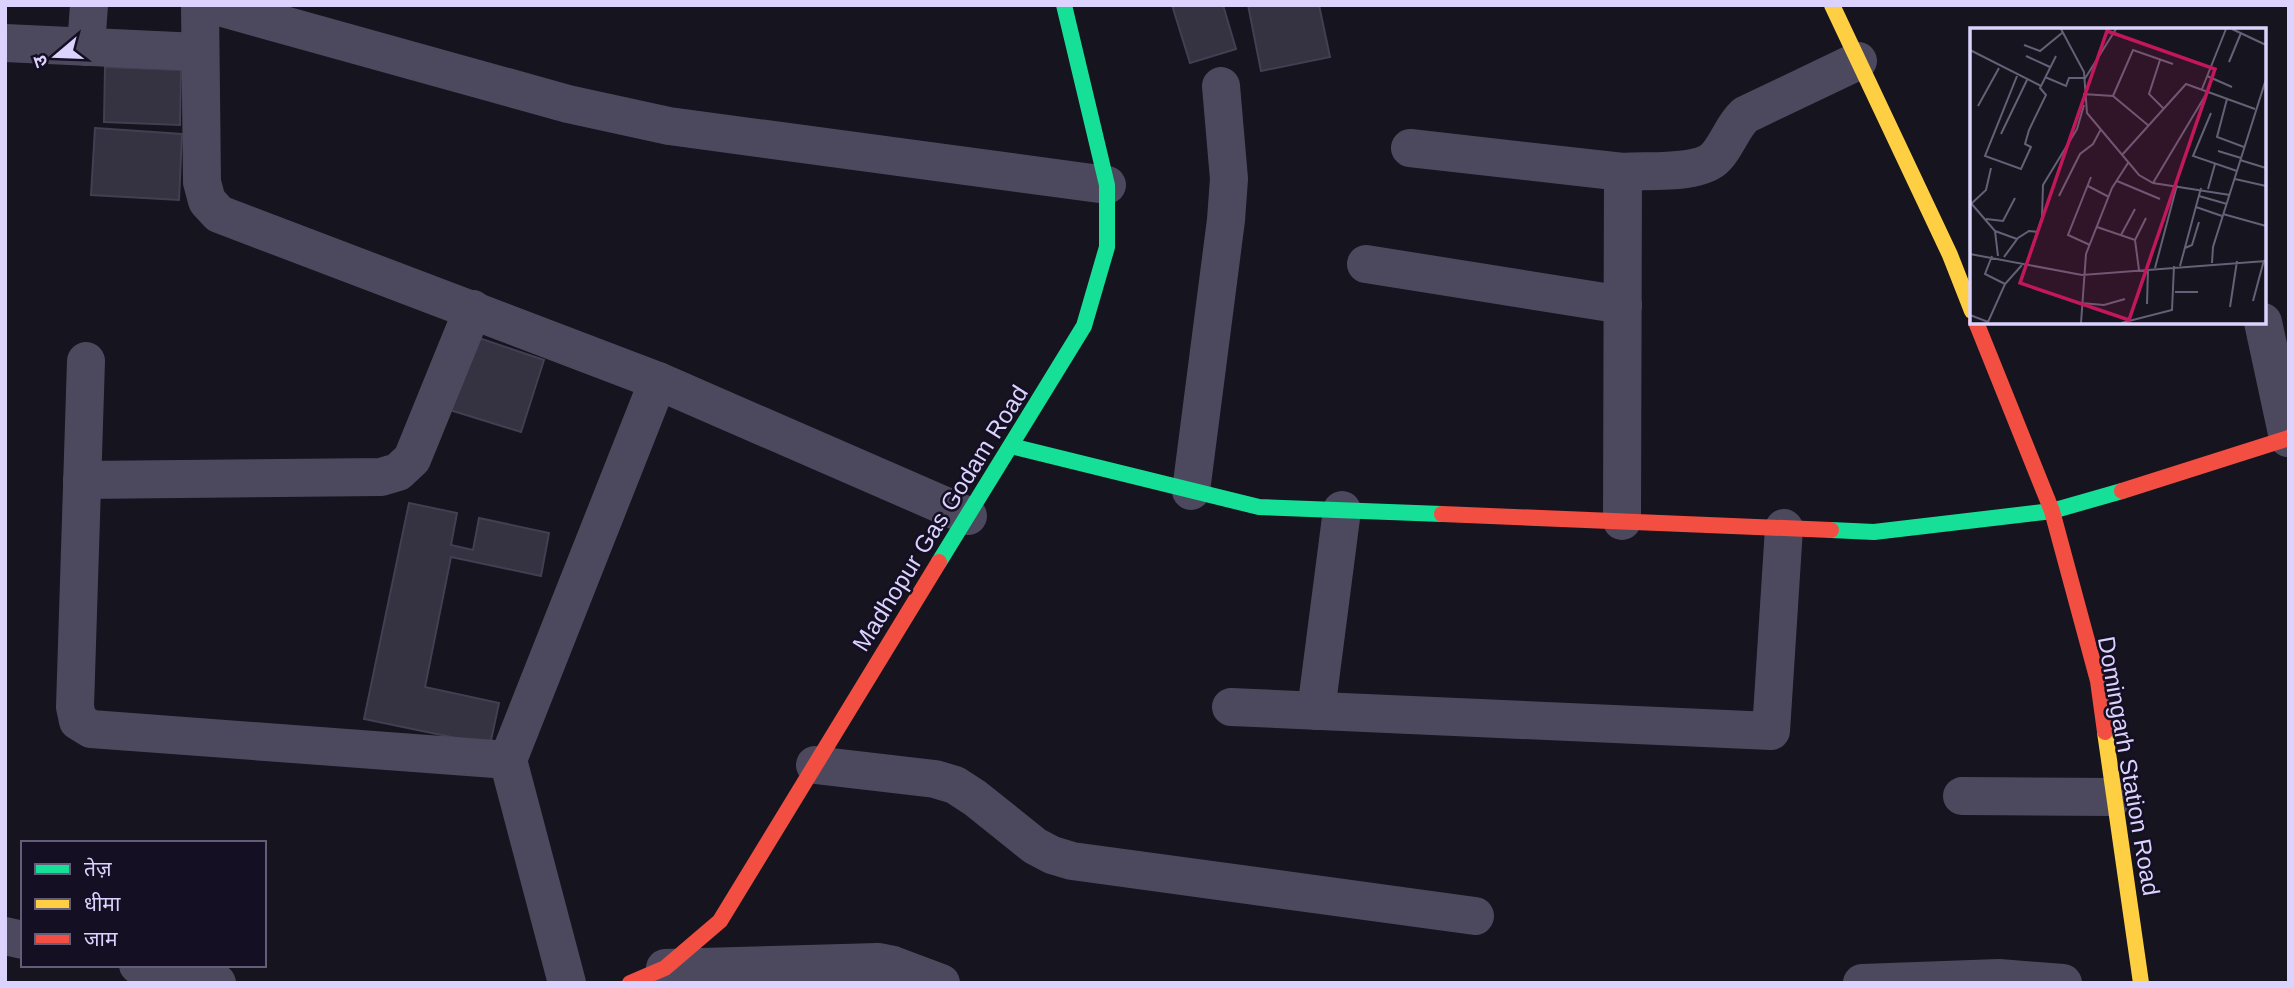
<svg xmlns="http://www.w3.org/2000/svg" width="2294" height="988" font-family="Helvetica,'Noto Sans Devanagari',sans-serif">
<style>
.building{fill:#353241;stroke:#443e52;stroke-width:2}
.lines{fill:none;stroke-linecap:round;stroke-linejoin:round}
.street{stroke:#4c495f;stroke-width:38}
.fast{stroke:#16e098;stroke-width:16}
.slow{stroke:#ffcf43;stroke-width:16}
.jam{stroke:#f24e42;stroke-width:16}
.labels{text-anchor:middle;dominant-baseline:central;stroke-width:5;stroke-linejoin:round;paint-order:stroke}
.street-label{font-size:24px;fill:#dbd3fd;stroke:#140f23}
.inset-road{fill:none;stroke:#656077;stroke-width:2}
.view{fill:#c2185b;fill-opacity:0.15;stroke:#c2185b;stroke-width:3.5}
.inset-edge{fill:none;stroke:#dbd3fd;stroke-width:3.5}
</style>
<rect width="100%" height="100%" fill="#16141e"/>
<g class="building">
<polygon points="1172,5 1223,5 1236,49 1190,63"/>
<polygon points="1248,5 1319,5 1330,57 1261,71"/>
<polygon points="105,67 181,70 180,125 104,122"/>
<polygon points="95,128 182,134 179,200 91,195"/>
<polygon points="473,336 544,360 521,432 450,410"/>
<polygon points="409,503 457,513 451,545 473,550 479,518 549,533 541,576 451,557 425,687 499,703 490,745 364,719"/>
</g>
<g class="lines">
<g class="street">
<polyline points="200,5 202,182 207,201 219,214 658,381 968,516"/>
<polyline points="212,5 568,104 669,126 1107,185"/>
<polyline points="5,43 199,52"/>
<polyline points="86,47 89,5"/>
<polyline points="1410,148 1623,172 1622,521"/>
<path d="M1623,172C1647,170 1700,175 1716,157C1728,144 1732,127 1745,115L1858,61"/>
<polyline points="1366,264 1623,305"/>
<polyline points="2263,322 2288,438"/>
<polyline points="86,361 75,707 78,721 91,729 508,760"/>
<polyline points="82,480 381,477 398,472 412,459 473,309"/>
<polyline points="1191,491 1226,220 1229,179 1221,86"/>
<polyline points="1231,707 1771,731 1784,528"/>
<polyline points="1316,711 1342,510"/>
<polyline points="815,765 935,779 955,785 975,798 1035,846 1052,855 1072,861 1475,916"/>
<polyline points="1962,796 2114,797"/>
<polyline points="5,936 23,940"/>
<polyline points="138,965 217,983"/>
<polyline points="665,968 878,962 893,965 941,983"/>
<polyline points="567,983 508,760 658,381"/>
<polyline points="1862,983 1999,978 2063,983"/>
</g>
<g class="fast">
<polyline points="1011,446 1259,507 1442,514"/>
<polyline points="1831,530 1874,532 2052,511 2122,491"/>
<polyline points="939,562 1084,326 1107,247 1107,185 1064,5"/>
</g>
<g class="slow">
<polyline points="1832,5 1950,255 1972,311"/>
<polyline points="2105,732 2141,983"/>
</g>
<g class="jam">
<polyline points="1976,322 2052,511 2098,681 2105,732"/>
<polyline points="2122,491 2289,438"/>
<polyline points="1442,514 1831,530"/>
<polyline points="630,983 665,968 720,921 939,562"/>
</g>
</g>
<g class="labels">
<g class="street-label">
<text transform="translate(940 518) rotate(-58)">Madhopur Gas Godam Road</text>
<text transform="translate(2129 766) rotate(80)">Domingarh Station Road</text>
</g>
</g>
<g transform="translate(1970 28)">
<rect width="296" height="296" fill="#16141e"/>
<path class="inset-road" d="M91,1L114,44L117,85L169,147L183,155L260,167M262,1L296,17M54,17L70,23L92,5M0,22L71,58M56,28L80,39M190,32L179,66L194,81M259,34L271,5M47,48L15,128L51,141L61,119L55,116L59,102L76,67L70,60L86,28M237,48L262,59M75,49L96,58L99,50H114M114,52L146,1M232,61L256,1M113,66L143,68L179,98M143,68L163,22L203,36M257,71L247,109L274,119M8,78L29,40M241,85L223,128L267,143M31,106L57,52M248,123L271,130M152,127L216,56L285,81M270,132L296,140M265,151L296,158M147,153L190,171M183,155L238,63M118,158L139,169M238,161L245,136M89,168L110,126L123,116L131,101M229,168L257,176M0,174L25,203L28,228M1,176L16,162L21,140M226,179L252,188M253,186L296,198M16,191L33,193L45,170M127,199L165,212L176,190M25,203L47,211M151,207L165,181M165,212L169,242M120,217L98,207L121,149M215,220L222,217L229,194M0,226L112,247L296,233M22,228L15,246L35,256M34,229L48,210L59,203L68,204M242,235L243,219L296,51M56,238L72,189L73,157L107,101L114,77M210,238L231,160M185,240L207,157M205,264H228M283,273L294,232M111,275L134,277L155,271M177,276L178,241M260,279L267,233M0,287L18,294L35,256L52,237M111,295L116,226L142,160L158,135M151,295L202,282L204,238"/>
<path class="view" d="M137,3L245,41L159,292L50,255Z"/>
<rect width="296" height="296" class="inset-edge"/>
</g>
<rect width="2294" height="988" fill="none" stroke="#dbd3fd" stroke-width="14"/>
<rect x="21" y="841" width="245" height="126" fill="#140f23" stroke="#645d7a" stroke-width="2"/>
<rect x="35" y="864" width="35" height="10" fill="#16e098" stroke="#645d7a" stroke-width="2"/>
<text x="84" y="876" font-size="21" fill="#dbd3fd">तेज़</text>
<rect x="35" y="899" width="35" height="10" fill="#ffcf43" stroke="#645d7a" stroke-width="2"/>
<text x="84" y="911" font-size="21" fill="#dbd3fd">धीमा</text>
<rect x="35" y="934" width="35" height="10" fill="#f24e42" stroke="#645d7a" stroke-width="2"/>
<text x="84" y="946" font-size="21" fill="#dbd3fd">जाम</text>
<g transform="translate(56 56) rotate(251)" stroke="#140f23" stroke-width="5" paint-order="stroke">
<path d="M0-5L12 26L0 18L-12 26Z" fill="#dbd3fd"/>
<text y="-10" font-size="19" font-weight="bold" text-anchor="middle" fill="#dbd3fd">उ</text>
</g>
</svg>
